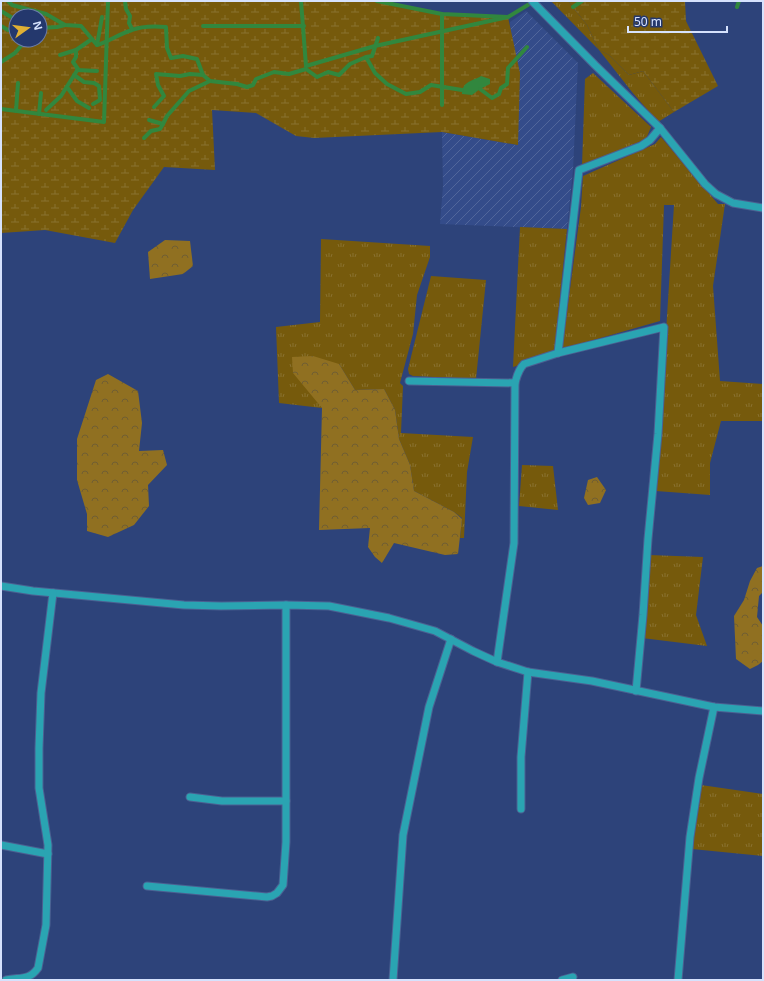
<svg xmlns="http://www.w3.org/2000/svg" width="764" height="981" font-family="'Noto Sans',sans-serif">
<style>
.industrial{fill:url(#industrial-furrows)}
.grass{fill:url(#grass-tufts)}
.forest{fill:url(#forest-crowns)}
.wetland{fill:url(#wetland-marsh);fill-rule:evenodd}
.water{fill:#31873e}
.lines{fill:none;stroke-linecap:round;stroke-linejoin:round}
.stream{stroke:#31873e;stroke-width:4}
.minor-casing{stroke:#4b6092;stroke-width:9}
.minor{stroke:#2aa4b2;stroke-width:7}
</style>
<defs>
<pattern id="industrial-furrows" width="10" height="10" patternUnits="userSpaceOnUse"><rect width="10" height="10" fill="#344c8a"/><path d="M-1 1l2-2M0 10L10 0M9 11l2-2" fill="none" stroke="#51669b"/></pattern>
<pattern id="grass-tufts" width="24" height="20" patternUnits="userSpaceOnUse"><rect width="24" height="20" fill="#765a0c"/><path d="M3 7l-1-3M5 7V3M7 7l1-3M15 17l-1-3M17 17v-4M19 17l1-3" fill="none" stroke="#897130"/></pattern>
<pattern id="forest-crowns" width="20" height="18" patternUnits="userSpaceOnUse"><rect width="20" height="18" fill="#907021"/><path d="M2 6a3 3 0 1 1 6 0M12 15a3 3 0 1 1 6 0" fill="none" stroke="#705e32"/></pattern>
<pattern id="wetland-marsh" width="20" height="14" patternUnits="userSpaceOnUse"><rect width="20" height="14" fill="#765a0c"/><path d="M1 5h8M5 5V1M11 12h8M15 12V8" fill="none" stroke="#897130"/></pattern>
</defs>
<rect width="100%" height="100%" fill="#2d437a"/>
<polygon class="industrial" points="526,11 578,63 573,170 567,229 440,224 443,186 442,132 518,145 510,22"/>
<g class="grass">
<polygon points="551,1 568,1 587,25 599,50 609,55 629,75 643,71 674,112 658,122 632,92 599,50"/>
<polygon points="593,73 651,127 646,139 582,166 585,79"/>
<polygon points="661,137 718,204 725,204 713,286 720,381 763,384 763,421 721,421 710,463 710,495 656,491 674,205 664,205 660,321 562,349 581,207 583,176 655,144"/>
<polygon points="520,227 567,229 554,354 513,367"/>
<polygon points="321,239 430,246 430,257 417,295 413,334 400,383 403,386 401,433 473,437 467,472 464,538 460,538 462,518 454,512 414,491 410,465 399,439 395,410 384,389 355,390 339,364 315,398 322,408 279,403 276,327 320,322"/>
<polygon points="431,276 486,280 476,379 413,376 409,374 408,369"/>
<polygon points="522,465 553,466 558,510 519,506"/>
<polygon points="649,555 703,557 696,615 707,646 642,638"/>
<polygon points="701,785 763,794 763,856 692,849"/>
</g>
<g class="forest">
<polygon points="165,240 190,241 193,266 183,274 150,279 148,252"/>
<polygon points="313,356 339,364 355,390 384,389 395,410 399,439 410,465 414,491 454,512 462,519 458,554 445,555 394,543 382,563 375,557 368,547 370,528 319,530 322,408 293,373 292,357"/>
<polygon points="108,374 138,391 142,423 139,451 163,450 167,465 148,485 149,506 134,525 108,537 87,531 87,514 77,480 77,439 96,380"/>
<polygon points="597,477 606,490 600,503 588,505 584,498 588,480"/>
<polygon points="763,566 763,592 759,596 757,617 763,626 763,661 758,665 750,669 736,659 734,616 744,600 750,581 757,568"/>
</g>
<g class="wetland">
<path d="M1,1H377L442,14L508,17L520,73L518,145L442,132L314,138L296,136L256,113L212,110L215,170L164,167L133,210L115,243L45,230L1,233ZM16,16H40V40H16Z"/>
<polygon points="568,1 685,1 686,21 718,86 674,112 643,71 629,75 609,55 599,50 587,25"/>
</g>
<path class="water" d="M481,76L490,79V84L480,89L472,95L462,94C462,81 473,81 481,76Z"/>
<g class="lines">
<g class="stream">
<path d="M8,1L12,5L46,14L65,25L81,26L97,45C110,41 119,34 132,30C142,26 154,26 166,27L167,48L171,58L183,56L197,59L203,75L210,81L237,84L247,87L253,85L256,79L274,72L289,74L306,69L317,77L328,72L339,75L350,64L366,57L375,73L387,84L406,94L420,92L431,85L462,90"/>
<polyline points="125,1 126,9 130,16 129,23 132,29"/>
<polyline points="301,1 306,66"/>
<polyline points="377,1 442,14 508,17 531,3"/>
<polyline points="573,7 582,1"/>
<polyline points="737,7 739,1"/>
<polyline points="1,11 16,20"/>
<polyline points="442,14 442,105"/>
<polyline points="1,26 8,30 16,29"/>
<polyline points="203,26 304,26"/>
<polyline points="40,28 57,27 65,25"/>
<polyline points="97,45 102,17"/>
<polyline points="60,55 76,50"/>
<polyline points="366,57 372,56 378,38"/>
<polyline points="1,62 15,53 26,40"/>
<polyline points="306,66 375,46 508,17"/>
<polyline points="77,70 97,71"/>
<polyline points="74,75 84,82 94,83 99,86 100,100 93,104"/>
<polyline points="67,87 77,101 89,108"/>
<polyline points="480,89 492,98 499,94 501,88 507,84 508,68 527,47"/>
<polyline points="154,107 164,96 158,85 156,74 180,76 190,74 203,75"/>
<polyline points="1,109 104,122 108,1"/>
<polyline points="46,110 61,96 78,69 73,62 76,57 76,50 92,39"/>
<polyline points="16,111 18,83"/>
<polyline points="39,114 41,93"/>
<polyline points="149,120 163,124 167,116 189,91 210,81"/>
<polyline points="144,138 151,131 160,129 163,124"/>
</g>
<defs>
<g id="minor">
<polyline points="532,1 595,65 660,128 705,184 716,194 733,203 763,208"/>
<polyline points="558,353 579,170 641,146 650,140 660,128"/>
<polyline points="409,381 515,383"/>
<polyline points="1,586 33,591 184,605 221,606 286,605 329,606 389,618 435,631 473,651 497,662 528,672 592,681 714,707 763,711"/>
<path d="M497,662L514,543L515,383C517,376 518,370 524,364L558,353L664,327L658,434L648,539L643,615L636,691"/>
<polyline points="190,797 222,801 286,801"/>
<polyline points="521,809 521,757 528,672"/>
<polyline points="1,845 48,854"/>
<polyline points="147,886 267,897 272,896 277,893 283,885 286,842 286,605"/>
<path d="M6,980C20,977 29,981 38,968L46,925L48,845L39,788V748L41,693L53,593"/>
<polyline points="393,980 403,835 429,707 451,639"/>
<polyline points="562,980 573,977"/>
<polyline points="678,980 690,837 699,778 714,707"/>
</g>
</defs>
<use href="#minor" class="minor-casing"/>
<use href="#minor" class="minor"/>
</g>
<rect width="764" height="981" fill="none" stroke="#d6e2fd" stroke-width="4"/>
<g transform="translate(28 28) rotate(76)"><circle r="19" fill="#24386d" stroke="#6b7ca7"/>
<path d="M0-3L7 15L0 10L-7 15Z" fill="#e0b034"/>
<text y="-6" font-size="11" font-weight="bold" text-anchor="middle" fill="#d6e2fd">N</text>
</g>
<path d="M628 26v6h99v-6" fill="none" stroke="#d6e2fd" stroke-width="2"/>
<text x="634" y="26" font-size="12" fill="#d6e2fd" stroke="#24386d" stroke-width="3" paint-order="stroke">50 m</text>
</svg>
